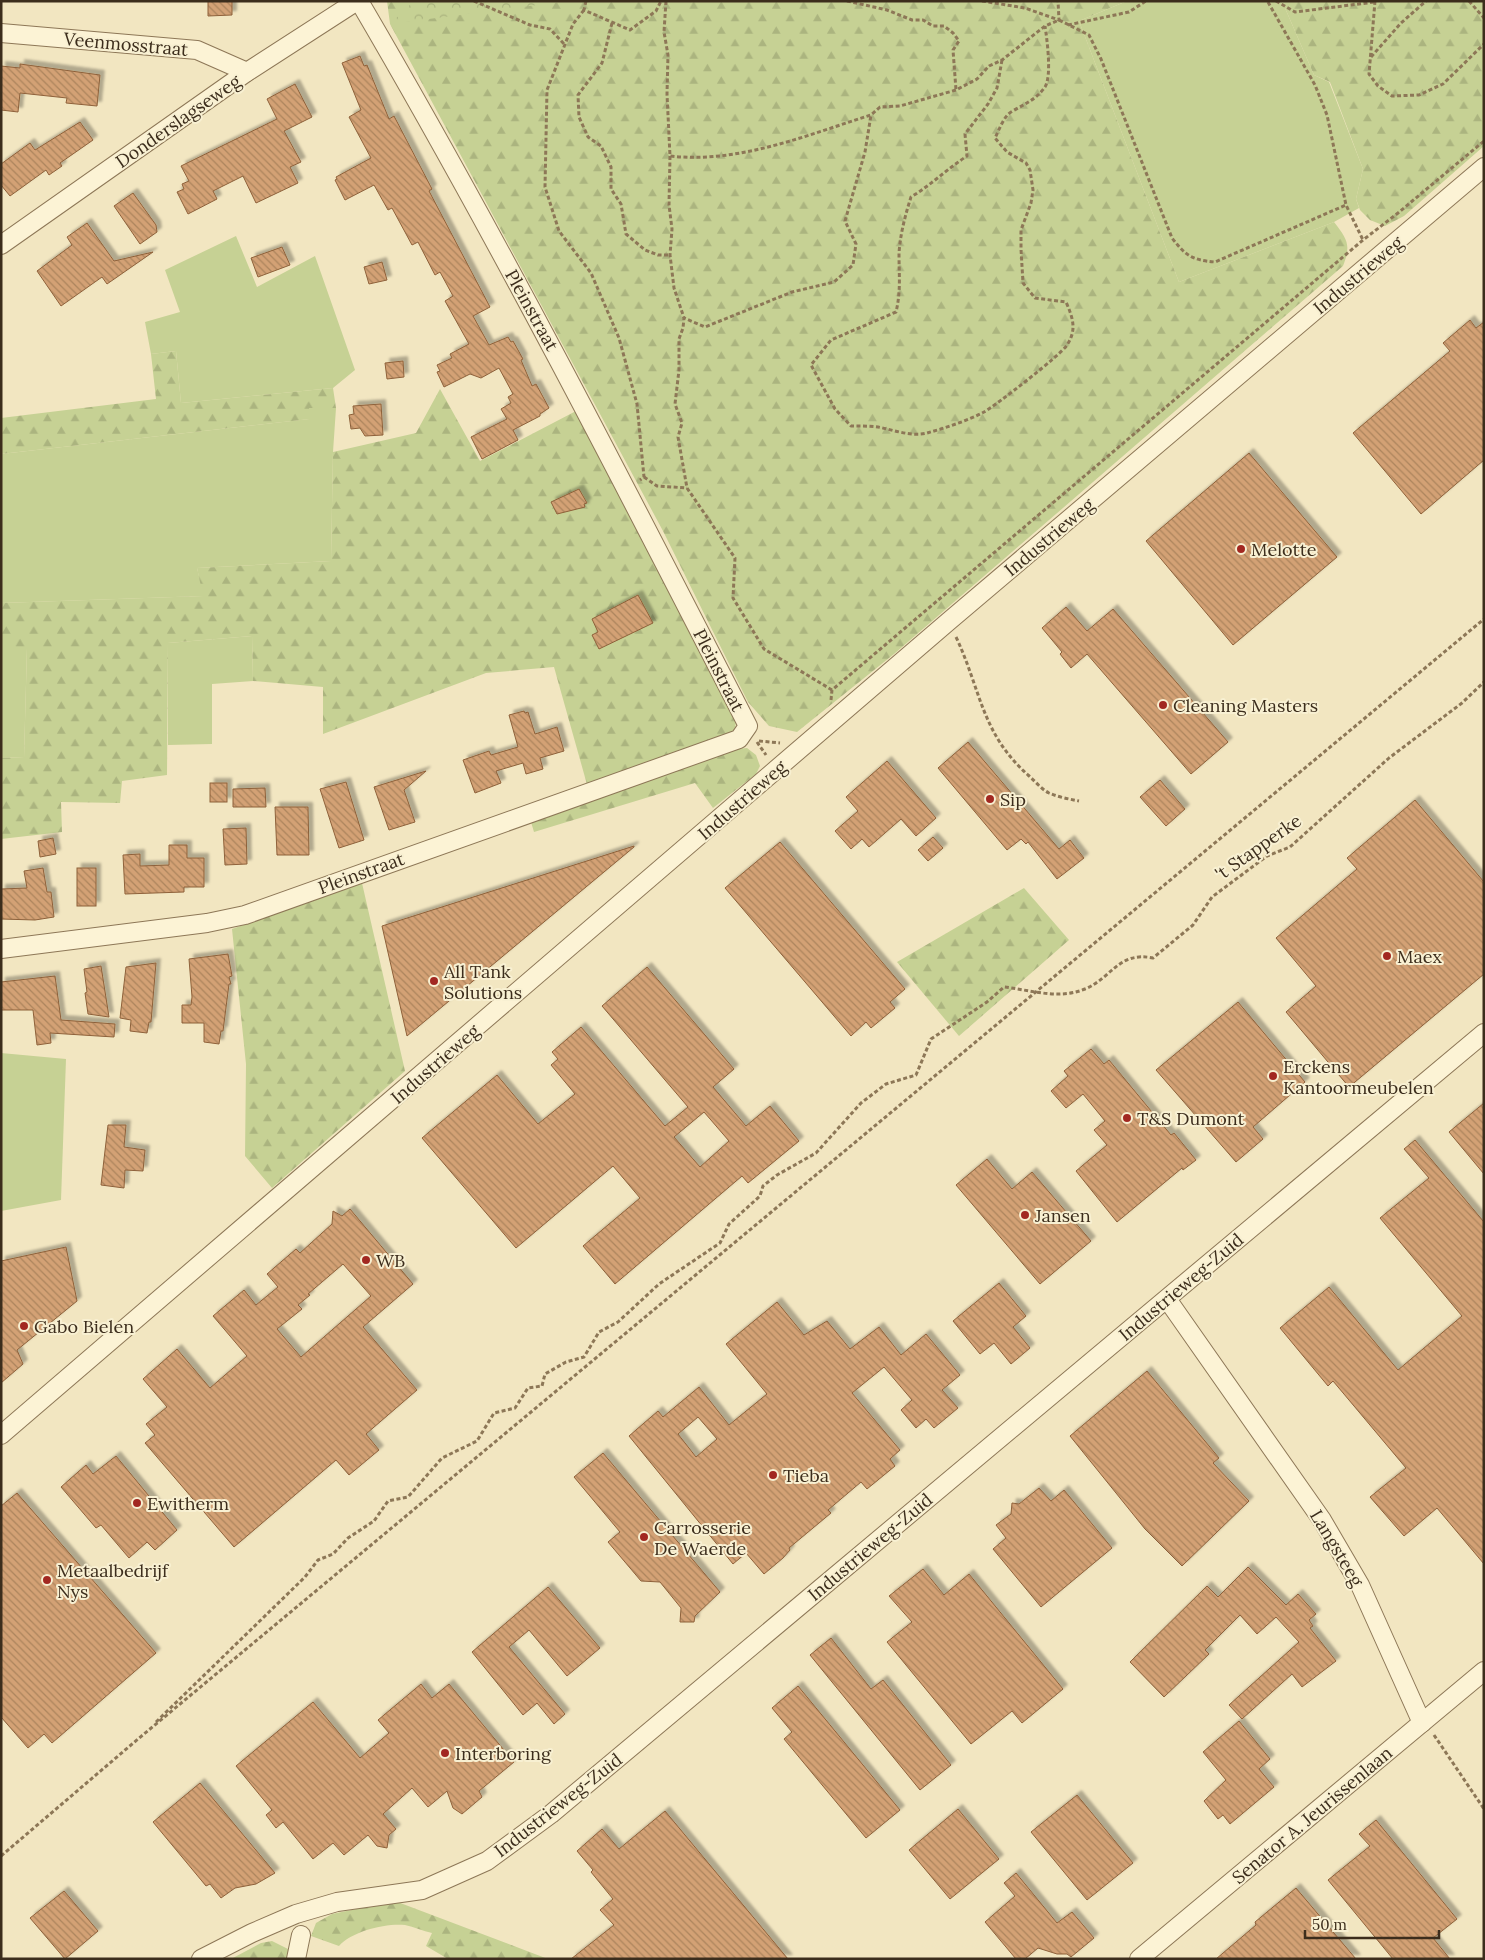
<svg xmlns="http://www.w3.org/2000/svg" width="1485" height="1960" font-family="Lora,serif">
<style>
.grass{fill:#c6d194}
.forest{fill:url(#forest-firs)}
.park{fill:url(#park-crowns)}
.building{fill:url(#building-back-hatch);stroke:#8e613a;fill-rule:evenodd;filter:url(#shadow)}
.lines{fill:none;stroke-linecap:round;stroke-linejoin:round}
.minor-casing{stroke:#8d7757;stroke-width:20}
.path{stroke:#8d7757;stroke-width:3;stroke-dasharray:4 2.5;stroke-linecap:butt}
.minor{stroke:#fcf3d5;stroke-width:18}
.poi-dot{fill:#a22821;stroke:#f8f0d2;stroke-width:2}
.labels{text-anchor:middle;dominant-baseline:central;stroke-width:4;stroke-linejoin:round;paint-order:stroke}
.street-label{font-size:18px;fill:#3c2d1c;stroke:#f8f0d2}
.poi-label{font-size:18px;fill:#3c2d1c;stroke:#f8f0d2;text-anchor:start}
</style>
<defs>
<pattern id="forest-firs" width="22" height="20" patternUnits="userSpaceOnUse" patternTransform="scale(1.25)"><rect width="22" height="20" fill="#c6d194"/><path d="M5 1l3.5 6h-7zM16 11l3.5 6h-7z" fill="#abb47f"/></pattern>
<pattern id="park-crowns" width="20" height="18" patternUnits="userSpaceOnUse" patternTransform="scale(1.25)"><rect width="20" height="18" fill="#c6d194"/><path d="M2 6a3 3 0 1 1 6 0M12 15a3 3 0 1 1 6 0" fill="none" stroke="#abb47f"/></pattern>
<pattern id="building-back-hatch" width="6" height="6" patternUnits="userSpaceOnUse" patternTransform="scale(1.25)"><rect width="6" height="6" fill="#d3a174"/><path d="M-1 5l2 2M0 0l6 6M5-1l2 2" fill="none" stroke="#ac845e"/></pattern>
<filter id="shadow"><feDropShadow dx="4.5" dy="-4.5" stdDeviation="1" flood-color="#0004"/></filter>
</defs>
<rect width="100%" height="100%" fill="#f2e6c1"/>
<g class="grass">
<polygon points="1127,1 1282,1 1314,75 1329,82 1363,169 1356,199 1359,208 1334,222 1179,282 1079,21"/>
<polygon points="236,236 257,287 315,256 355,370 333,388 181,403 176,351 151,354 145,322 180,312 165,270"/>
<polygon points="309,408 336,408 333,452 331,561 197,568 204,596 1,603 1,454 309,419"/>
<polygon points="252,636 253,681 212,684 212,744 168,745 168,643"/>
<polygon points="27,648 24,757 1,758 1,649"/>
<polygon points="1,1053 66,1059 61,1200 1,1211"/>
</g>
<g class="forest">
<path d="M387,1H1127L1079,21L1179,282L1334,222C1348,240 1351,245 1343,266L894,654L797,732L769,726L748,702L663,531L390,24Z"/>
<polygon points="1282,1 1484,1 1484,146 1404,216 1385,226 1370,220 1360,210 1356,199 1363,169 1330,82 1314,75"/>
<polygon points="176,351 181,403 333,388 336,408 309,408 310,419 1,454 1,418 156,399 151,354"/>
<polygon points="440,389 480,461 576,411 736,723 734,731 588,788 554,667 486,673 323,734 323,687 253,681 252,636 168,643 167,775 122,781 120,803 61,802 62,832 1,839 1,758 24,757 27,649 1,649 1,603 203,596 197,568 331,561 333,452 416,433"/>
<polygon points="747,748 756,755 760,766 756,774 713,808 695,783 534,832 531,822 736,749"/>
<polygon points="362,883 405,1071 272,1188 245,1156 246,1064 232,929"/>
<polygon points="1024,888 1069,940 959,1036 897,962"/>
<path d="M395,1901L548,1959H448L426,1946L432,1933C423,1931 414,1927 405,1925C386,1923 352,1931 339,1946L311,1936L316,1923L332,1914Z"/>
<polygon points="272,1941 288,1949 292,1959 231,1959 261,1943"/>
</g>
<polygon class="park" points="414,1 569,1 390,24"/>
<g class="building">
<polygon points="208,1 232,1 232,15 208,16"/>
<polygon points="360,56 364,66 367,65 389,119 394,116 432,189 429,191 490,307 473,316 489,345 508,337 511,342 513,341 523,359 521,360 532,386 536,384 549,408 540,414 540,416 513,430 518,440 482,459 471,437 507,419 501,409 511,403 508,397 513,394 499,368 481,378 470,374 444,387 437,372 440,371 437,365 452,358 450,354 469,344 445,301 453,296 440,272 435,275 418,242 412,245 392,208 388,210 374,185 345,200 335,180 337,179 336,177 371,158 349,117 361,110 342,63"/>
<polygon points="20,64 100,75 97,106 66,103 67,98 20,93 18,112 1,110 1,66 20,68"/>
<polygon points="295,84 312,117 284,131 301,162 290,167 298,183 256,203 243,176 213,191 217,199 188,214 177,192 184,189 182,184 189,181 181,166 277,119 267,99"/>
<polygon points="80,122 93,140 60,163 62,166 49,175 46,170 10,196 1,185 1,164 30,143 35,150"/>
<polygon points="133,193 156,225 157,232 140,244 114,206"/>
<polygon points="87,223 114,261 153,252 107,284 102,277 61,306 37,271 72,245 67,237"/>
<polygon points="282,247 290,265 258,277 251,258"/>
<polygon points="382,262 387,280 369,284 364,267"/>
<polygon points="1470,320 1476,328 1484,322 1484,460 1421,514 1353,433 1450,351 1443,343"/>
<polygon points="403,361 404,377 387,379 385,363"/>
<polygon points="381,404 383,435 365,436 360,428 351,429 349,415 354,414 353,406"/>
<polygon points="1249,453 1337,557 1233,645 1146,541"/>
<polygon points="579,489 587,503 584,504 585,507 557,514 551,502"/>
<polygon points="638,595 653,623 599,649 592,635 598,632 592,619"/>
<polygon points="1066,607 1087,631 1113,609 1228,742 1191,774 1087,654 1071,668 1060,654 1062,652 1042,628"/>
<polygon points="524,711 525,713 528,712 535,734 557,727 564,751 540,758 543,769 526,774 523,763 496,771 501,783 475,793 463,760 489,751 491,755 518,747 509,715"/>
<polygon points="968,742 1059,849 1070,840 1084,858 1057,879 1028,842 1026,844 1021,839 1007,850 938,768"/>
<polygon points="887,761 936,818 916,836 901,819 869,847 862,839 851,849 835,831 858,811 846,797"/>
<polygon points="426,771 404,790 415,822 389,830 374,787"/>
<polygon points="1160,780 1185,809 1166,826 1140,797"/>
<polygon points="346,782 364,840 339,848 320,789"/>
<rect x="210" y="783" width="17" height="19"/>
<polygon points="265,788 266,807 233,807 233,789"/>
<polygon points="1415,800 1484,882 1484,974 1349,1087 1286,1012 1316,986 1276,938 1357,869 1347,858"/>
<polygon points="275,807 308,807 309,855 277,855"/>
<polygon points="246,828 247,864 225,865 223,829"/>
<polygon points="933,837 943,848 928,861 918,850"/>
<polygon points="53,838 56,854 40,857 38,841"/>
<polygon points="780,842 905,989 890,1002 895,1008 871,1028 866,1022 851,1036 725,888"/>
<polygon points="169,845 187,845 187,858 204,858 204,887 184,887 184,892 125,894 123,855 140,854 140,866 169,865"/>
<polygon points="634,846 634,847 407,1036 382,926"/>
<polygon points="43,868 47,892 51,892 54,917 35,920 1,919 1,889 27,888 24,871"/>
<rect x="77" y="868" width="19" height="38"/>
<polygon points="228,954 232,976 229,977 231,984 229,984 223,1031 221,1031 219,1044 204,1042 204,1023 182,1023 182,1005 191,1005 192,997 189,959"/>
<polygon points="156,963 151,1022 149,1022 147,1033 130,1031 131,1020 120,1018 126,967"/>
<polygon points="101,966 109,1017 88,1014 85,993 87,992 84,969"/>
<path d="M647,967L734,1069L713,1087L746,1126L770,1106L799,1141L748,1183L742,1176L615,1284L583,1246L640,1198L613,1166L516,1248L422,1138L497,1075L538,1124L575,1094L551,1065L558,1059L552,1052L581,1027L665,1126L688,1107L602,1006ZM704,1112L729,1141L700,1167L674,1137Z"/>
<polygon points="55,976 61,1020 115,1024 114,1037 50,1033 51,1043 37,1045 33,1010 1,1010 1,982"/>
<polygon points="1238,1002 1305,1082 1253,1127 1263,1139 1236,1162 1156,1070"/>
<polygon points="1091,1049 1104,1064 1109,1060 1171,1135 1174,1133 1196,1160 1183,1170 1182,1168 1117,1222 1076,1171 1107,1145 1094,1130 1105,1121 1083,1094 1066,1108 1051,1091 1068,1076 1064,1071"/>
<polygon points="1484,1103 1484,1174 1449,1132"/>
<polygon points="108,1125 126,1125 124,1147 145,1150 143,1171 125,1170 124,1188 101,1185"/>
<polygon points="1415,1140 1484,1222 1484,1564 1437,1508 1404,1536 1370,1497 1406,1468 1333,1381 1328,1386 1280,1328 1329,1287 1398,1370 1462,1316 1380,1218 1429,1178 1404,1149"/>
<polygon points="987,1159 1012,1189 1032,1172 1091,1241 1040,1284 956,1185"/>
<path d="M350,1209L413,1284L363,1327L417,1390L366,1434L379,1450L349,1475L336,1460L234,1547L145,1443L155,1435L146,1424L167,1407L143,1379L177,1349L210,1388L247,1356L213,1316L244,1290L256,1305L278,1287L267,1274L296,1249L300,1253L332,1224L333,1211L342,1216ZM343,1264L371,1296L301,1357L277,1329L302,1309L298,1305L310,1295L308,1294Z"/>
<polygon points="66,1247 77,1301 17,1350 23,1364 1,1383 1,1261"/>
<polygon points="999,1283 1026,1316 1013,1327 1030,1348 1011,1364 994,1343 980,1354 953,1321"/>
<path d="M777,1302L804,1335L827,1321L850,1349L879,1327L901,1355L926,1334L960,1375L942,1390L958,1408L934,1428L926,1419L916,1428L901,1410L912,1400L884,1367L852,1393L900,1450L890,1459L895,1466L867,1489L861,1482L828,1510L831,1513L789,1548L790,1550L783,1558L764,1574L746,1553L733,1564L629,1436L658,1411L663,1417L699,1387L729,1425L767,1394L726,1344ZM698,1417L717,1439L696,1457L678,1434Z"/>
<polygon points="1147,1371 1219,1458 1213,1463 1249,1501 1182,1566 1145,1529 1070,1436"/>
<polygon points="603,1453 720,1592 695,1616 694,1622 680,1622 681,1608 660,1582 641,1581 608,1542 620,1532 574,1477"/>
<polygon points="116,1456 177,1530 155,1550 147,1542 129,1558 101,1525 96,1528 61,1487 86,1465 93,1474"/>
<polygon points="1039,1488 1051,1501 1064,1490 1112,1548 1041,1607 993,1549 1006,1538 996,1525 1011,1514 1012,1503 1019,1504"/>
<polygon points="17,1493 156,1653 52,1743 44,1734 28,1748 1,1717 1,1506"/>
<polygon points="1248,1567 1286,1605 1298,1594 1316,1614 1309,1620 1313,1626 1310,1628 1336,1661 1302,1687 1292,1674 1242,1719 1229,1705 1299,1642 1276,1617 1257,1634 1240,1615 1205,1650 1209,1654 1164,1697 1130,1662 1207,1586 1218,1597"/>
<polygon points="923,1569 944,1595 969,1574 1063,1689 1022,1723 1012,1711 971,1744 887,1642 912,1622 889,1596"/>
<polygon points="548,1587 600,1648 567,1676 529,1630 509,1647 565,1714 554,1724 537,1703 523,1715 472,1652"/>
<polygon points="831,1638 871,1689 883,1680 951,1765 920,1790 810,1655"/>
<polygon points="421,1684 432,1698 449,1684 514,1762 479,1791 482,1797 462,1814 453,1808 447,1791 428,1807 412,1788 383,1814 396,1829 389,1835 387,1848 377,1846 368,1835 344,1855 333,1843 313,1859 283,1822 276,1828 266,1815 272,1810 236,1766 313,1702 360,1758 389,1733 378,1720"/>
<polygon points="798,1686 900,1810 866,1838 784,1739 792,1732 772,1708"/>
<polygon points="1239,1721 1270,1759 1259,1769 1274,1787 1230,1824 1223,1815 1218,1819 1204,1801 1226,1780 1203,1752"/>
<polygon points="200,1783 275,1873 256,1884 235,1888 221,1898 210,1884 206,1886 153,1822"/>
<polygon points="1077,1795 1133,1863 1087,1900 1031,1832"/>
<polygon points="958,1809 999,1859 950,1899 909,1850"/>
<polygon points="665,1811 788,1959 571,1959 614,1925 600,1910 613,1899 591,1872 593,1870 577,1851 602,1829 619,1849"/>
<polygon points="1376,1820 1457,1919 1433,1938 1450,1959 1393,1959 1328,1880 1370,1846 1359,1834"/>
<polygon points="1016,1873 1057,1923 1072,1912 1094,1938 1071,1957 1067,1954 1057,1954 1038,1948 1025,1959 1016,1959 985,1922 1015,1896 1004,1883"/>
<polygon points="1296,1888 1356,1959 1216,1959 1256,1925 1255,1922"/>
<polygon points="64,1891 98,1931 65,1959 30,1918"/>
</g>
<g class="lines">
<defs>
<g id="minor">
<polyline points="1,33 197,50 247,72"/>
<polyline points="1,245 247,72 357,1"/>
<path d="M1,949L207,923L245,915L739,739L748,726C623,482 498,238 359,1"/>
<polyline points="1167,1299 1322,1520 1360,1585 1422,1723"/>
<polyline points="1,1435 949,621 1484,167"/>
<polyline points="201,1959 252,1933 296,1914 337,1902 422,1890 487,1861 551,1814 1484,1033"/>
<polyline points="296,1959 301,1935"/>
<polyline points="1139,1959 1484,1671"/>
</g>
</defs>
<use href="#minor" class="minor-casing"/>
<g class="path">
<polyline points="474,1 530,25 550,29 565,45"/>
<polyline points="586,1 584,10 630,30 656,11 661,1"/>
<path d="M666,1L664,32L668,55L667,94L670,156C738,164 807,135 871,115L880,107L900,106L956,90L977,79L989,66L1002,60L1045,26L1059,20L1089,35L1101,59L1172,238C1186,256 1192,260 1215,262L1346,205"/>
<polyline points="847,1 887,10 912,20 923,20 933,26 944,26 953,33 959,41 953,50 956,90"/>
<polyline points="982,1 1025,8 1059,20 1058,1"/>
<polyline points="1276,1 1295,12 1375,2"/>
<polyline points="1375,1 1369,74 1378,86 1392,96 1419,95 1443,84 1484,44"/>
<polyline points="1469,1 1484,18"/>
<polyline points="1268,2 1315,85 1327,115 1346,205 1363,240"/>
<polyline points="584,10 573,24 547,90 545,187 559,231 591,273 619,338 637,404 644,477 640,480"/>
<polyline points="612,23 602,63 578,95 579,117 588,137 601,146 611,167 611,189 621,204 626,234 645,250 658,255 670,255"/>
<polyline points="1068,25 1129,12 1146,1"/>
<polyline points="1371,57 1401,23 1426,1"/>
<path d="M1002,60L997,88L988,104L965,134L967,156C947,169 931,185 911,197C905,216 900,235 899,254C899,275 901,291 896,312L831,340L811,365L835,409L851,426C860,426 869,426 878,427C894,430 911,437 927,433C945,428 967,421 984,412C995,406 1062,354 1067,345C1077,330 1073,318 1066,302L1035,298L1023,283L1021,249V230L1031,203L1033,190L1030,170L1026,163L1007,152L995,138C999,130 1004,116 1011,112C1024,104 1036,100 1045,87C1052,76 1047,39 1045,26"/>
<polyline points="670,156 669,205 672,229 670,255 674,288 684,318"/>
<polyline points="644,477 657,486 687,488"/>
<path d="M956,637C981,690 981,733 1028,775C1035,781 1041,789 1049,793C1058,797 1069,799 1079,801"/>
<polyline points="832,690 764,649 733,598 735,558 687,488 678,437 682,423 675,404 679,370 679,339 683,328 684,318 705,327 792,292 834,282 853,265 856,244 845,221 865,152 871,115"/>
<polyline points="831,700 832,690 1363,240 1398,213 1484,141"/>
<polyline points="759,741 780,743"/>
<polyline points="757,742 766,755"/>
<path d="M156,1722L305,1577L318,1560L333,1554L348,1538L374,1521L388,1501L408,1497L442,1458L477,1441L494,1413L515,1408L528,1388L542,1386L545,1374L566,1362L584,1357L599,1332L618,1322L659,1284L720,1243L729,1224L760,1196L763,1186L777,1175L816,1153L861,1103L886,1084L916,1075L931,1039L987,1002L1004,987C1031,990 1058,1000 1085,989C1112,978 1118,951 1153,958L1193,925L1212,897L1267,856L1290,847L1389,758L1462,703L1484,682"/>
<polyline points="1434,1735 1484,1809"/>
<polyline points="1,1856 138,1739 1484,619"/>
</g>
<use href="#minor" class="minor"/>
</g>
<g class="poi-dot">
<circle cx="1241" cy="549" r="5"/>
<circle cx="1163" cy="705" r="5"/>
<circle cx="990" cy="799" r="5"/>
<circle cx="1387" cy="956" r="5"/>
<circle cx="434" cy="981" r="5"/>
<circle cx="1273" cy="1076" r="5"/>
<circle cx="1127" cy="1118" r="5"/>
<circle cx="1025" cy="1215" r="5"/>
<circle cx="366" cy="1260" r="5"/>
<circle cx="24" cy="1326" r="5"/>
<circle cx="773" cy="1475" r="5"/>
<circle cx="137" cy="1503" r="5"/>
<circle cx="644" cy="1537" r="5"/>
<circle cx="47" cy="1580" r="5"/>
<circle cx="445" cy="1753" r="5"/>
</g>
<g class="labels">
<g class="street-label">
<text transform="translate(126 44) rotate(5)">Veenmosstraat</text>
<text transform="translate(178 121) rotate(-35)">Donderslagseweg</text>
<text transform="translate(1358 275) rotate(-40)">Industrieweg</text>
<text transform="translate(532 310) rotate(61)">Pleinstraat</text>
<text transform="translate(1049 537) rotate(-40)">Industrieweg</text>
<text transform="translate(719 670) rotate(63)">Pleinstraat</text>
<text transform="translate(742 800) rotate(-41)">Industrieweg</text>
<text transform="translate(1258 847) rotate(-35)">'t Stapperke</text>
<text transform="translate(361 873) rotate(-20)">Pleinstraat</text>
<text transform="translate(435 1064) rotate(-41)">Industrieweg</text>
<text transform="translate(1181 1287) rotate(-40)">Industrieweg-Zuid</text>
<text transform="translate(870 1547) rotate(-40)">Industrieweg-Zuid</text>
<text transform="translate(1337 1548) rotate(59)">Langsteeg</text>
<text transform="translate(558 1805) rotate(-38)">Industrieweg-Zuid</text>
<text transform="translate(1312 1815) rotate(-40)">Senator A. Jeurissenlaan</text>
</g>
<g class="poi-label">
<text x="1251" y="549">Melotte</text>
<text x="1173" y="705">Cleaning Masters</text>
<text x="1000" y="799">Sip</text>
<text x="1397" y="956">Maex</text>
<text x="444" y="971">All Tank<tspan x="444" dy="21">Solutions</tspan></text>
<text x="1283" y="1066">Erckens<tspan x="1283" dy="21">Kantoormeubelen</tspan></text>
<text x="1137" y="1118">T&amp;S Dumont</text>
<text x="1035" y="1215">Jansen</text>
<text x="376" y="1260">WB</text>
<text x="34" y="1326">Gabo Bielen</text>
<text x="783" y="1475">Tieba</text>
<text x="147" y="1503">Ewitherm</text>
<text x="654" y="1527">Carrosserie<tspan x="654" dy="21">De Waerde</tspan></text>
<text x="57" y="1570">Metaalbedrijf<tspan x="57" dy="21">Nys</tspan></text>
<text x="455" y="1753">Interboring</text>
</g>
</g>
<rect width="1485" height="1960" fill="none" stroke="#3c2d1c" stroke-width="5"/>
<path d="M1305 1930v8h134v-8" fill="none" stroke="#3c2d1c" stroke-width="2.5"/>
<text x="1312" y="1930" font-size="15" fill="#3c2d1c" stroke="#f8f0d2" stroke-width="4" paint-order="stroke">50 m</text>
</svg>
